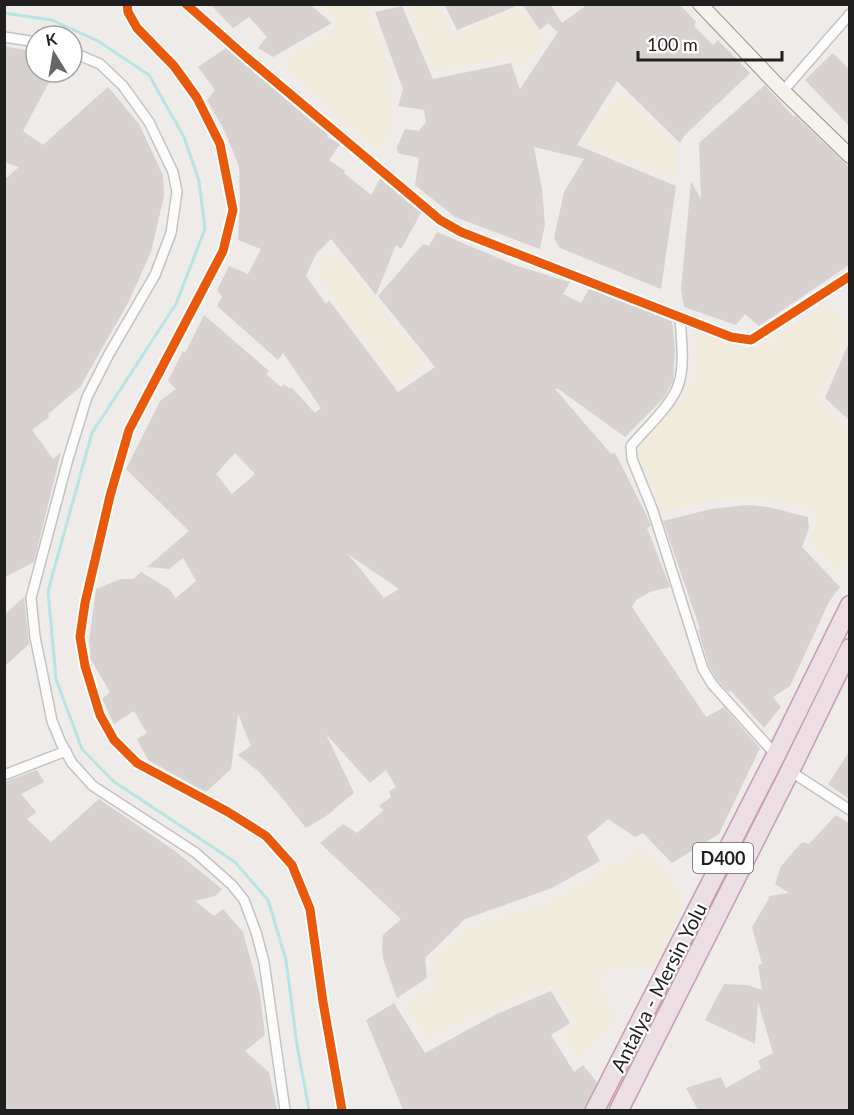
<svg xmlns="http://www.w3.org/2000/svg" width="854" height="1115" font-family="Lato,sans-serif">
<style>
.farmland{fill:#f0ebda}
.lines{fill:none;stroke-linecap:round;stroke-linejoin:round}
.stream{stroke:#b8e5e4;stroke-width:3}
.building{fill:#d7d2d0;fill-rule:evenodd}
.street-casing{stroke:#c5c3c2;stroke-width:12}
.secondary-casing{stroke:#99957e;stroke-width:16}
.highway-casing{stroke:#c69cb2;stroke-width:21}
.street{stroke:#fcfcfc;stroke-width:9}
.secondary{stroke:#f4f2eb;stroke-width:14}
.highway{stroke:#ebdfe4;stroke-width:18}
.cycleway-casing{stroke:#fff;stroke-width:13}
.cycleway{stroke:#e8590c;stroke-width:9}
.labels{text-anchor:middle;dominant-baseline:central;stroke-width:4.5;stroke-linejoin:round;paint-order:stroke}
.shield{fill:#fff;stroke:#626262;stroke-width:1.5}
.shield-label{font-size:18px;font-weight:bold;fill:#1f1f1f}
.street-label{font-size:20px;fill:#1f1f1f;stroke:#fff}
</style>
<rect width="100%" height="100%" fill="#eeebe8"/>
<g class="farmland">
<polygon points="323,5 374,5 367,8 390,72 390,96 393,124 386,141 377,150 287,68 287,58 330,33 340,20"/>
<polygon points="408,5 438,5 453,37 518,8 546,37 521,71 514,56 436,70"/>
<polygon points="620,92 677,147 677,179 585,142"/>
<polygon points="336,253 426,363 398,385 316,272 325,256"/>
<polygon points="826,304 850,329 817,400 849,430 849,553 838,573 811,544 817,513 809,508 759,498 720,499 663,511 637,450 648,435 685,397 696,376 694,331 750,349 762,346"/>
<polygon points="639,850 656,858 683,895 683,906 657,965 618,967 595,975 616,1020 579,1061 563,1038 576,1021 553,983 427,1037 407,1005 437,983 432,960 468,928 550,902"/>
</g>
<g class="lines">
<polyline class="stream" points="4,13 52,20 98,41 149,75 184,137 199,181 205,229 176,304 92,433 48,591 56,679 82,749 113,781 235,862 268,900 286,960 297,1045 309,1110"/>
</g>
<g class="building">
<polygon points="210,4 309,4 332,23 273,57 258,48 267,37 249,17 233,28"/>
<polygon points="444,4 519,4 519,5 457,30"/>
<polygon points="522,4 550,4 562,23 588,4 679,4 696,22 694,26 713,45 718,40 750,73 684,136 680,143 617,81 577,145 676,186 661,289 560,248 554,238 564,192 584,159 534,147 542,189 545,224 540,249 455,217 415,185 419,158 398,153 397,147 405,129 419,131 426,122 424,110 398,106 403,89 375,12 402,6 433,79 511,63 520,89 558,32 548,23 540,30"/>
<polygon points="4,46 36,52 36,72 39,72 36,77 49,82 23,131 43,145 108,87 139,124 163,175 164,196 151,252 128,303 80,387 48,414 49,417 32,430 53,459 61,452 34,562 4,578 4,180 19,167 4,162"/>
<path d="M226,48L328,135L327,137L340,144L329,160L345,171L344,173L371,195L380,179L421,213L401,249L396,245L376,295L331,239L316,254L306,276L326,304L329,300L398,392L435,367L378,296L423,244L429,246L437,232L517,266L570,282L563,294L581,303L589,289L672,321L675,350L673,381L663,399L625,437L557,388L556,390L611,454L615,453L647,516L651,526L647,528L670,587L650,592L636,600L632,607L706,717L724,707L760,748L719,834L672,863L643,833L635,837L608,819L587,837L600,861L552,888L465,919L425,958L427,978L397,998L383,959L382,949L383,935L401,919L320,843L343,824L357,833L384,810L379,806L391,797L389,791L396,787L386,770L370,783L326,734L354,793L325,817L306,828L277,792L259,772L238,755L251,746L238,714L231,769L206,792L148,760L137,739L147,733L134,711L114,724L102,699L110,692L91,660L89,641L96,589L121,579H134L141,572L169,589L176,598L196,581L183,558L169,569L147,567L189,531L126,469L160,401L176,389L168,381L183,351L185,353L204,315L269,371L266,374L281,387L284,384L290,389L291,387L315,413L321,408L283,353L278,360L217,306L222,297L217,290L229,266L248,274L261,249L238,240L240,199L239,166L224,130L207,100L215,90L198,67ZM235,453L255,474L232,494L216,474ZM348,554L399,589L384,598Z"/>
<polygon points="833,53 849,69 849,126 805,80"/>
<polygon points="765,85 794,117 795,115 849,167 849,265 759,326 745,314 736,325 684,307 681,290 691,181 701,199 699,143"/>
<polygon points="849,342 849,420 825,398"/>
<polygon points="748,505 768,507 808,517 809,528 802,547 840,587 829,602 790,686 773,697 781,707 764,728 731,691 728,692 717,680 709,666 698,630 700,629 663,521 711,509"/>
<polygon points="24,597 29,644 4,667 4,615"/>
<polygon points="849,752 849,799 828,784"/>
<polygon points="37,770 44,782 21,794 36,812 27,819 51,842 99,799 175,851 222,889 215,896 195,901 214,916 223,909 243,932 260,994 265,1035 245,1051 269,1072 277,1110 4,1110 4,782"/>
<polygon points="836,815 849,823 849,1110 698,1110 686,1088 721,1077 726,1088 761,1068 758,1061 773,1053 758,1002 755,1044 705,1020 724,984 747,985 762,990 758,965 762,964 752,927 768,900 769,896 789,893 775,884 781,866 802,842 809,844"/>
<polygon points="551,991 570,1023 551,1035 574,1072 583,1065 597,1082 584,1110 403,1110 366,1020 394,1003 425,1053 497,1014"/>
</g>
<g class="lines">
<defs>
<g id="street">
<polyline points="127,4 128,12 137,28 174,66 197,98 220,144 233,210 223,251 129,430 110,496 85,603 80,637 85,666 100,715 114,740 137,763 228,812 266,836 292,865 310,909 323,1002 342,1110"/>
<polyline points="186,4 246,57 440,220 461,232 731,337 751,340 850,276"/>
<polyline points="4,37 36,42"/>
<polyline points="72,52 100,64 123,86 149,122 173,172 177,192 171,233 155,275 109,354 87,397 68,459 31,598 35,637 43,676 52,721 61,743 72,763 93,786 196,853 232,885 244,900 256,932 264,962 285,1110"/>
<polyline points="783,91 850,14"/>
<path d="M680,317C681,338 685,362 679,383C673,404 645,429 631,446L632,459L653,511L703,669L712,684L776,755"/>
<polyline points="790,771 850,810"/>
<polyline points="4,775 66,751"/>
</g>
<polyline id="secondary" points="700,4 783,91 850,156"/>
<g id="highway">
<polyline points="595,1110 776,755 850,605"/>
<polyline points="619,1110 790,771 850,648"/>
</g>
</defs>
<use href="#street" class="street-casing"/>
<use href="#secondary" class="secondary-casing"/>
<use href="#highway" class="highway-casing"/>
<use href="#street" class="street"/>
<use href="#secondary" class="secondary"/>
<use href="#highway" class="highway"/>
<defs>
<g id="cycleway">
<polyline points="127,4 128,12 137,28 174,66 197,98 220,144 233,210 223,251 129,430 110,496 85,603 80,637 85,666 100,715 114,740 137,763 228,812 266,836 292,865 310,909 323,1002 342,1110"/>
<polyline points="186,4 246,57 440,220 461,232 731,337 751,340 850,276"/>
</g>
</defs>
<use href="#cycleway" class="cycleway-casing"/>
<use href="#cycleway" class="cycleway"/>
</g>
<g class="labels">
<rect class="shield" x="693" y="843" width="60" height="30" rx="4.5"/>
<g class="shield-label">
<text x="723" y="858">D400</text>
</g>
<g class="street-label">
<text transform="translate(658 987) rotate(-63)">Antalya - Mersin Yolu</text>
</g>
</g>
<rect width="854" height="1115" fill="none" stroke="#1f1f1f" stroke-width="12"/>
<g transform="translate(54 54) rotate(349)"><circle r="28" fill="#ffffff" stroke="#a5a5a5" stroke-width="1.5"/>
<path d="M0-4.5L10 22L0 15L-10 22Z" fill="#676665"/>
<text y="-9" font-size="16" font-weight="bold" text-anchor="middle" fill="#1f1f1f">K</text>
</g>
<path d="M638 51v9h144v-9" fill="none" stroke="#1f1f1f" stroke-width="3"/>
<text x="647" y="51" font-size="18" fill="#1f1f1f" stroke="#ffffff" stroke-width="4.5" paint-order="stroke">100 m</text>
</svg>
